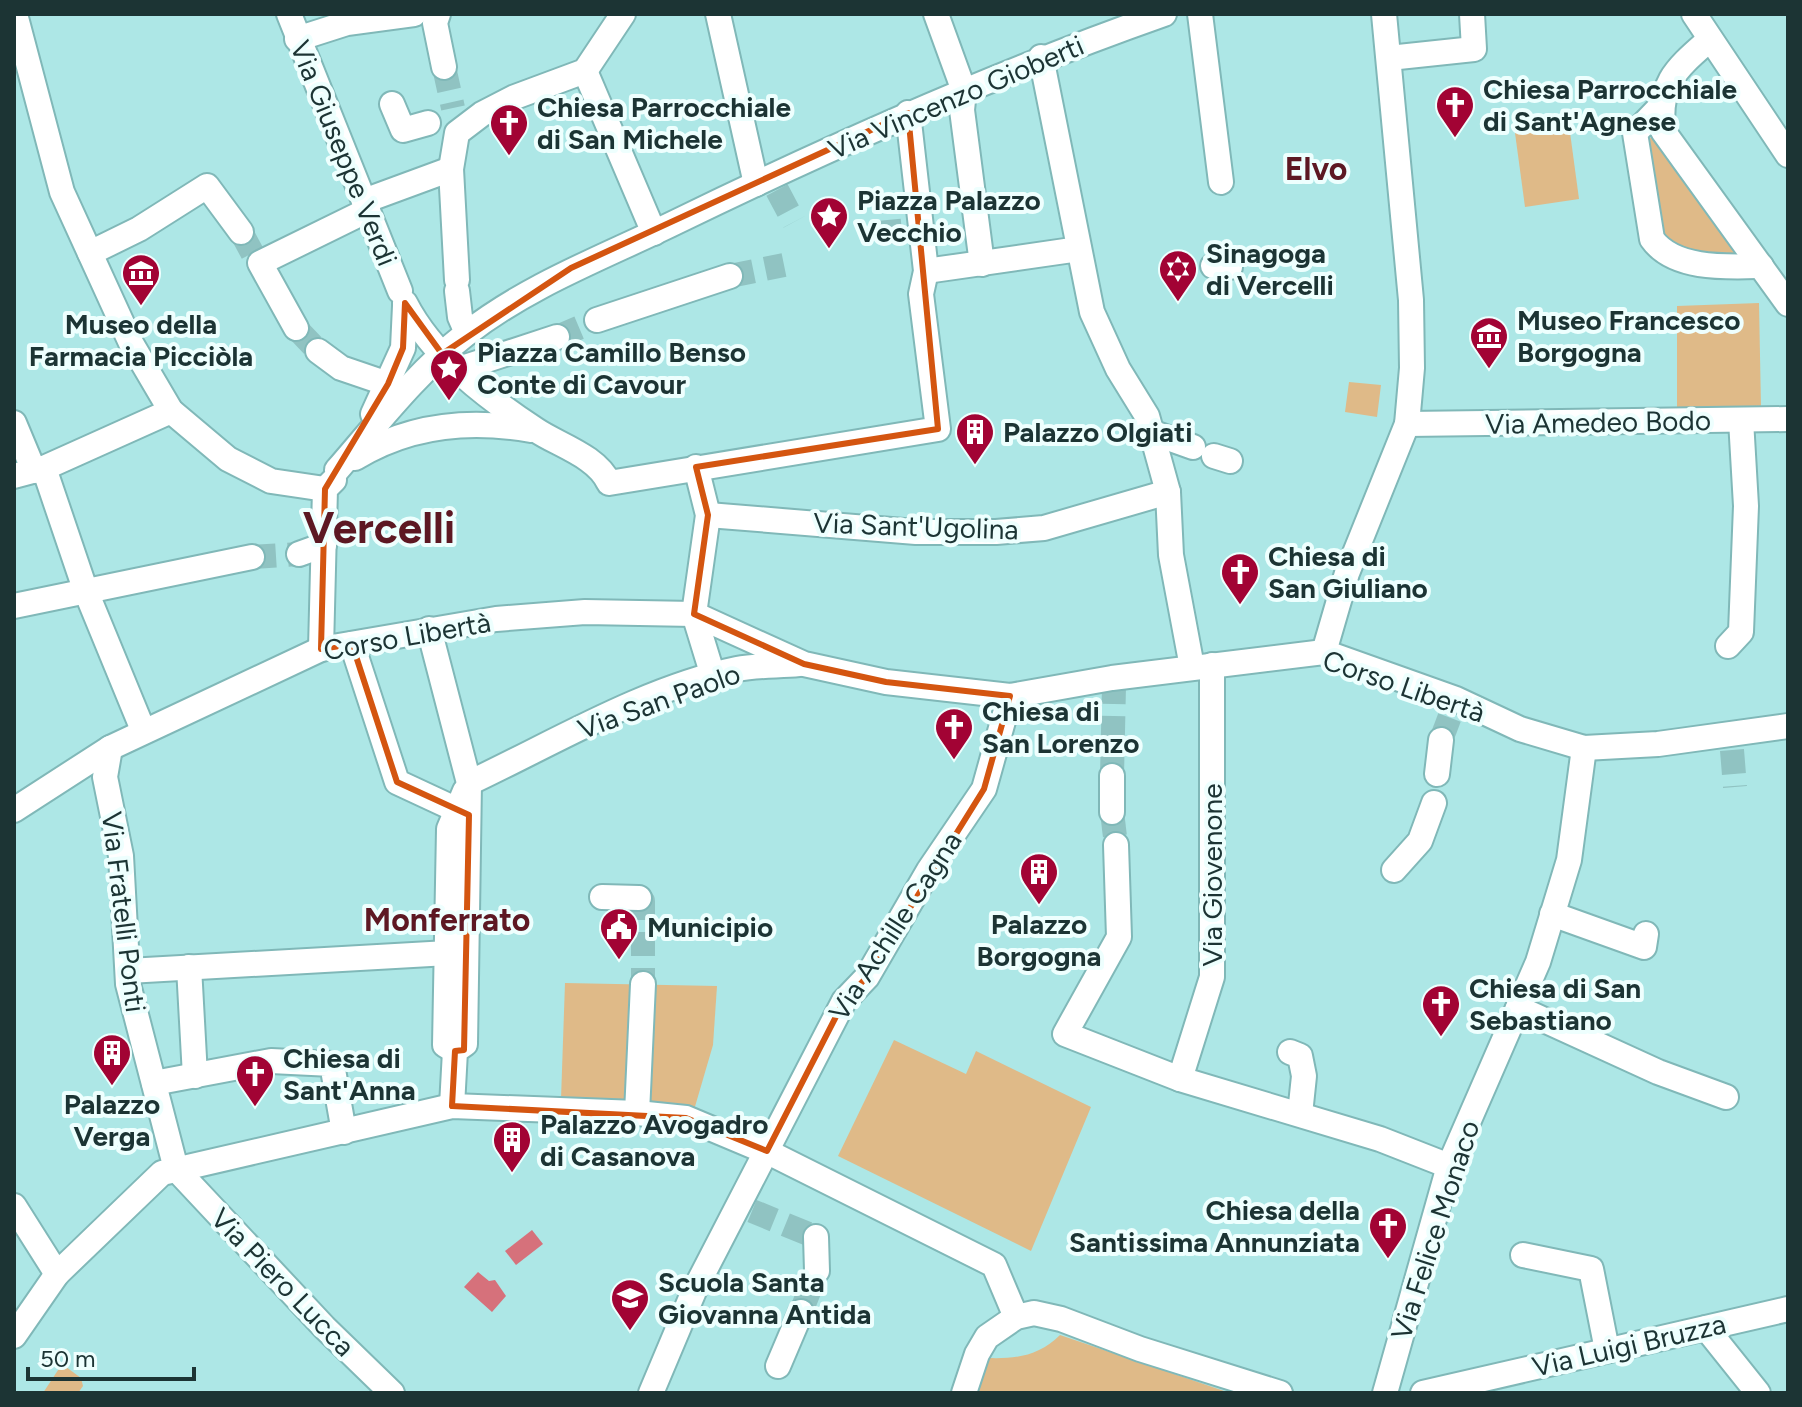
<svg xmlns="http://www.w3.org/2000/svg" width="1802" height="1407" font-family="Figtree,sans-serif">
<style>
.green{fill:#dfba88}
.water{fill:#d6717b}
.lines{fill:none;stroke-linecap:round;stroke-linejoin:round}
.minor-tunnel{stroke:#90c3c2;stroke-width:24;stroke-dasharray:24 12;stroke-linecap:butt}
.minor-casing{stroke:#80b8b8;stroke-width:28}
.minor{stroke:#fff;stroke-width:24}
.marked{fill:none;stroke:#d45510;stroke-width:6;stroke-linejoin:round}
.labels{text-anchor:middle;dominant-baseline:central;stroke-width:8;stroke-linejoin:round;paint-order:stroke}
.poi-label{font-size:28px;font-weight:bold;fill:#1c3434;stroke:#eefffe;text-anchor:start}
.street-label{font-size:28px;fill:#1c3434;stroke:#eefffe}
.quarter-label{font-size:32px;font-weight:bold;fill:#5d1823;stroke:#eefffe}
.town-label{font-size:44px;font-weight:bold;fill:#5d1823;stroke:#eefffe}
</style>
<rect width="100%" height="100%" fill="#ade7e6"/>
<g class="green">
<polygon points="1569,125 1579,199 1525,207 1515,133"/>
<polygon points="1659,134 1747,258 1678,251 1654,233 1640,143"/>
<polygon points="1759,303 1761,408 1677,409 1677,306"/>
<polygon points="1349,382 1381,385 1377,417 1345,412"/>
<polygon points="565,983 717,986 713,1045 694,1110 561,1099"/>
<polygon points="894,1040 966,1074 976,1051 1091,1107 1031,1251 838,1156"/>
<path d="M1060,1335L1230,1393H977L987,1358C1016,1359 1039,1356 1060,1335Z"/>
<polygon points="62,1364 81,1378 83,1386 78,1393 43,1393"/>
</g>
<g class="water">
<polygon points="532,1230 543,1244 516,1265 505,1251"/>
<polygon points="478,1272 489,1281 495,1280 506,1296 492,1312 464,1287"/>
</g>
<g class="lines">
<g class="minor-tunnel">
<polyline points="444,67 453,108"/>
<polyline points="777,190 794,222"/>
<polyline points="241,232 255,258"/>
<polyline points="878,233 908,230"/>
<polyline points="730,276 784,265"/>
<polyline points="296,328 318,351"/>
<polyline points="557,337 597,320"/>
<polyline points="252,557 299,554"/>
<polyline points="1441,740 1452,711"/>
<polyline points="1732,750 1735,787"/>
<polyline points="1112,776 1114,686"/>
<polyline points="1112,812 1116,845"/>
<polyline points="639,898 643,901 643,984"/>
<polyline points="752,1211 816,1237"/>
<polyline points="801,1312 817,1271"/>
</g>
<defs>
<g id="minor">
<polyline points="15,14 62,192 131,343 171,411 228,459 271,481 325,489"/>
<polyline points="289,14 400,291"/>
<polyline points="438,14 435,23 444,67"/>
<polyline points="718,14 756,184"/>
<polyline points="936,14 964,91 962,110 982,264"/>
<polyline points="1200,14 1221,182"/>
<polyline points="1694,14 1788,155"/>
<polyline points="297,39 347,23 414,14"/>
<path d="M1709,40C1676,69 1658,83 1663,131L1788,304"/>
<polyline points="1041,57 1092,312 1118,369 1147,416 1168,492 1171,555 1192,667"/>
<polyline points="1389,58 1474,49 1472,14"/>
<polyline points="585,71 654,233"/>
<polyline points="392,104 403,130 428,123"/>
<path d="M1660,107L1635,133L1652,239C1674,270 1727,267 1761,266"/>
<polyline points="364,201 451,169"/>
<polyline points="90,253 139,229 207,186 241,232"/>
<polyline points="1213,266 1230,267"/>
<polyline points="926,271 1079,249"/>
<polyline points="457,280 451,169 457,133 482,114 515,97 585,71 623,14"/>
<polyline points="457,291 460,317 467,333"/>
<path d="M405,303C432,356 486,397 536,430C558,445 597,456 609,483L938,429L921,294L926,271L908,113"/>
<polyline points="597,320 730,276"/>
<polyline points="296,328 260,263 368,210"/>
<polyline points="318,351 341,368 388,384"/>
<polyline points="459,369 557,337"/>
<polyline points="373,414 403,348 405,306"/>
<polyline points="14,423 34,471"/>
<polyline points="1407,424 1788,419"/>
<polyline points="1151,432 1193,447"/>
<polyline points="1214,456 1230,461"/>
<path d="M355,458C409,425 470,419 531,430"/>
<polyline points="696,467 708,515 694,614 713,676"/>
<polyline points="44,468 85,589 143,730"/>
<path d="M337,470C378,423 416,373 466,334C529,285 602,258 674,223C834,145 996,73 1164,14"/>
<polyline points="14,476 44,468 171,411"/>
<polyline points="708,515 916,532 996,532 1044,528 1168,492"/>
<polyline points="299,554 324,545"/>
<polyline points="14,606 252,557"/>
<polyline points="429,629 469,783 465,1044 455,1051 452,1106"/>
<polyline points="352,644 397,782 455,809"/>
<polyline points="1728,646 1741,632 1746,506 1741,420"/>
<polyline points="321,649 325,489 334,480"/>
<polyline points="1324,652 1347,573 1407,424 1412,368 1411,300 1384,14"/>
<polyline points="110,748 105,777 121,856 128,984 176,1169 324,1327 392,1393"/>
<polyline points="1437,774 1441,740"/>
<polyline points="1112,776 1112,812"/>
<path d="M469,783C554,743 645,688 737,669C756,665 779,666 799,664"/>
<polyline points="14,810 110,748 321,649 496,619 585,612 694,614 804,664 886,682 1010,696 1112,678 1324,652 1456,699 1520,729 1584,748 1658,744 1788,726"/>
<polyline points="1116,845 1119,937 1065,1034 1180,1079 1380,1139 1449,1166"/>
<polyline points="1394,870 1420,841 1434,803"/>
<polyline points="602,897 639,898"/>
<polyline points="1552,914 1644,947 1646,934"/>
<polyline points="189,967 195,1076"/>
<polyline points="128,971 448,953"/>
<polyline points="1518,1008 1658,1072 1726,1097"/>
<polyline points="455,1051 445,1045 449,829 465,791"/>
<polyline points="1290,1052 1300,1056 1304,1076 1300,1114"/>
<polyline points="1180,1079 1212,977 1212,665"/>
<polyline points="154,1083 271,1061 332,1064 344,1132"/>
<polyline points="637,1113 643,984"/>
<polyline points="14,1206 57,1274"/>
<polyline points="816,1237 817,1271"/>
<polyline points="1523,1255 1591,1269 1607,1350"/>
<polyline points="1706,1328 1758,1393"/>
<polyline points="14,1336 57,1274 162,1173 452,1106 637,1113 686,1118 774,1155 994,1265 1016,1317"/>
<polyline points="778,1366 801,1312"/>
<polyline points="651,1393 694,1291 844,1001 867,977 929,870 984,789 1010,696"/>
<polyline points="964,1393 977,1354 987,1337 1016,1317 1034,1313 1061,1319 1140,1349 1280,1393"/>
<polyline points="1385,1393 1449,1166 1538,962 1569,860 1584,748"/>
<polyline points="1423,1393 1788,1309"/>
</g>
</defs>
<use href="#minor" class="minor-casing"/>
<use href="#minor" class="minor"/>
</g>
<path class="marked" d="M908,113L938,429L696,467L708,515L694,614L804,664L886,682L1010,696L984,789L867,977L844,1001L767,1151L686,1118L452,1106L455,1051L464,1050L469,815L397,782L352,644L321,649L325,489L388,384L403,348L405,303L442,354L571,268Z"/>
<defs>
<symbol id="church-pin" viewBox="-11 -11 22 30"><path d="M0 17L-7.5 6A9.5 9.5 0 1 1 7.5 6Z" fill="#a20334" stroke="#eefffe"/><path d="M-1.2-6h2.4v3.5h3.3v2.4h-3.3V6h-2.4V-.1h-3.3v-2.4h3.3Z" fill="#fff"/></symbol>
<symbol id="sight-pin" viewBox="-11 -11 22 30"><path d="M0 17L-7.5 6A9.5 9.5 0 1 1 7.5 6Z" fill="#a20334" stroke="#eefffe"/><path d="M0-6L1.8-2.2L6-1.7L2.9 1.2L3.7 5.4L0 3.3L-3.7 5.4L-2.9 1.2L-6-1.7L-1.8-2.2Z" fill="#fff"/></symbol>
<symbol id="synagogue-pin" viewBox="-11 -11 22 30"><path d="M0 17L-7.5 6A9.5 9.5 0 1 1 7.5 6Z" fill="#a20334" stroke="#eefffe"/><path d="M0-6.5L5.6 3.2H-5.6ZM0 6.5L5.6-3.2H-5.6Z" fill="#fff"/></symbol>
<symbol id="museum-pin" viewBox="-11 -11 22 30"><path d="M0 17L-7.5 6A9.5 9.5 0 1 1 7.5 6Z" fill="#a20334" stroke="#eefffe"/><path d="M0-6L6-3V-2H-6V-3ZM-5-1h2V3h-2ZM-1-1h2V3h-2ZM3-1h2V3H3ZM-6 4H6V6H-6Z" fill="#fff"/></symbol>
<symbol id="building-pin" viewBox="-11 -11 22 30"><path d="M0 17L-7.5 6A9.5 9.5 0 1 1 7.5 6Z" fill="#a20334" stroke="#eefffe"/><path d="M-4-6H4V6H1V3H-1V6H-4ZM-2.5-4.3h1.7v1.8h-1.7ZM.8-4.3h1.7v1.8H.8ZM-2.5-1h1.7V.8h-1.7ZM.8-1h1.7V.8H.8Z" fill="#fff"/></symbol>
<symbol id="civic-pin" viewBox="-11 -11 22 30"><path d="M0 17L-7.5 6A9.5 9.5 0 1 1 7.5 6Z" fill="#a20334" stroke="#eefffe"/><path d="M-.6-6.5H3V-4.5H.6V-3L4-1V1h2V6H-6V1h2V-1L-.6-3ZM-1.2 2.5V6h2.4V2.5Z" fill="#fff"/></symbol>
<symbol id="school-pin" viewBox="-11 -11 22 30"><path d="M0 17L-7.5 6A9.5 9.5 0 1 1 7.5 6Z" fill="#a20334" stroke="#eefffe"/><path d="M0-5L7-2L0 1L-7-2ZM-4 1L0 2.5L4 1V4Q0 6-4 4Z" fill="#fff"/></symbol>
</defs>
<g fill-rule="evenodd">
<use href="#church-pin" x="1433" y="83" width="44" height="60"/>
<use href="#church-pin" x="487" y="101" width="44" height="60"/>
<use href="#sight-pin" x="807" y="194" width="44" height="60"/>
<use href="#synagogue-pin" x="1156" y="247" width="44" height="60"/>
<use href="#museum-pin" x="119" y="251" width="44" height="60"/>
<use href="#museum-pin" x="1467" y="314" width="44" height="60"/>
<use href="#sight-pin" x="427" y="346" width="44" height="60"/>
<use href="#building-pin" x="953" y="410" width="44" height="60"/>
<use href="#church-pin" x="1218" y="550" width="44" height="60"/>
<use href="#church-pin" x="932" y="705" width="44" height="60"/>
<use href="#building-pin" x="1017" y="850" width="44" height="60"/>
<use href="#civic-pin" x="597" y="905" width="44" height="60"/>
<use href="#church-pin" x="1419" y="982" width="44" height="60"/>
<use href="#building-pin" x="90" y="1031" width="44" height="60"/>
<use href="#church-pin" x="233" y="1052" width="44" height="60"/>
<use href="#building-pin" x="490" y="1118" width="44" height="60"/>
<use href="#church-pin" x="1366" y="1204" width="44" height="60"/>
<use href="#school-pin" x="608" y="1276" width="44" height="60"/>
</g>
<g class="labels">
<g class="poi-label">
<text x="1483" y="89">Chiesa Parrocchiale<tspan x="1483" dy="32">di Sant'Agnese</tspan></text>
<text x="537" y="107">Chiesa Parrocchiale<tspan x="537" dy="32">di San Michele</tspan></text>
<text x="857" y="200">Piazza Palazzo<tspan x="857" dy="32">Vecchio</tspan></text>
<text x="1206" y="253">Sinagoga<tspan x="1206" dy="32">di Vercelli</tspan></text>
<text x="1517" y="320">Museo Francesco<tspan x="1517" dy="32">Borgogna</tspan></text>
<text x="141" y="324" text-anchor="middle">Museo della<tspan x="141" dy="32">Farmacia Picciòla</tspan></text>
<text x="477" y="352">Piazza Camillo Benso<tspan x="477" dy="32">Conte di Cavour</tspan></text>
<text x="1003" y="432">Palazzo Olgiati</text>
<text x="1268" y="556">Chiesa di<tspan x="1268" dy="32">San Giuliano</tspan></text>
<text x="982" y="711">Chiesa di<tspan x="982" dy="32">San Lorenzo</tspan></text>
<text x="1039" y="924" text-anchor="middle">Palazzo<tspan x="1039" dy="32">Borgogna</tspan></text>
<text x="647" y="927">Municipio</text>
<text x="1469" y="988">Chiesa di San<tspan x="1469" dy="32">Sebastiano</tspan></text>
<text x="283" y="1058">Chiesa di<tspan x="283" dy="32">Sant'Anna</tspan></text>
<text x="112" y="1104" text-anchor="middle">Palazzo<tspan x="112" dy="32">Verga</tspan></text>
<text x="540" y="1124">Palazzo Avogadro<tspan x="540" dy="32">di Casanova</tspan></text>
<text x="1360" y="1210" text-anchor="end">Chiesa della<tspan x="1360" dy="32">Santissima Annunziata</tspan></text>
<text x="658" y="1282">Scuola Santa<tspan x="658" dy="32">Giovanna Antida</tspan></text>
</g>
<g class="street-label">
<text transform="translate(956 97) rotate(-23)">Via Vincenzo Gioberti</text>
<text transform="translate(344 153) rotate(68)">Via Giuseppe Verdi</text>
<text transform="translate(1598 422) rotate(-1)">Via Amedeo Bodo</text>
<text transform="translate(916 526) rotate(2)">Via Sant'Ugolina</text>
<text transform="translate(407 636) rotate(-10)">Corso Libertà</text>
<text transform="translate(1404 686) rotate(19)">Corso Libertà</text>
<text transform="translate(659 701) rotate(-20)">Via San Paolo</text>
<text transform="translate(1212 875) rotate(-90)">Via Giovenone</text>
<text transform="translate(124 912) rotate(83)">Via Fratelli Ponti</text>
<text transform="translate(895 926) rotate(-57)">Via Achille Cagna</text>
<text transform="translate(1435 1230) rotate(-72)">Via Felice Monaco</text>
<text transform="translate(283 1282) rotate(46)">Via Piero Lucca</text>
<text transform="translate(1629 1345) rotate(-13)">Via Luigi Bruzza</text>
</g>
<g class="quarter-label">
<text x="1316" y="169">Elvo</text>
<text x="447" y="920">Monferrato</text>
</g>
<g class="town-label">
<text x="379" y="527">Vercelli</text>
</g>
</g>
<rect width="1802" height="1407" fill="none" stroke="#1c3434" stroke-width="32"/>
<path d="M28 1367v12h166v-12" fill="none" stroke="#1c3434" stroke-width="4"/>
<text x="40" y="1367" font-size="24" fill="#1c3434" stroke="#eefffe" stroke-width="6" paint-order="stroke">50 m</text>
</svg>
